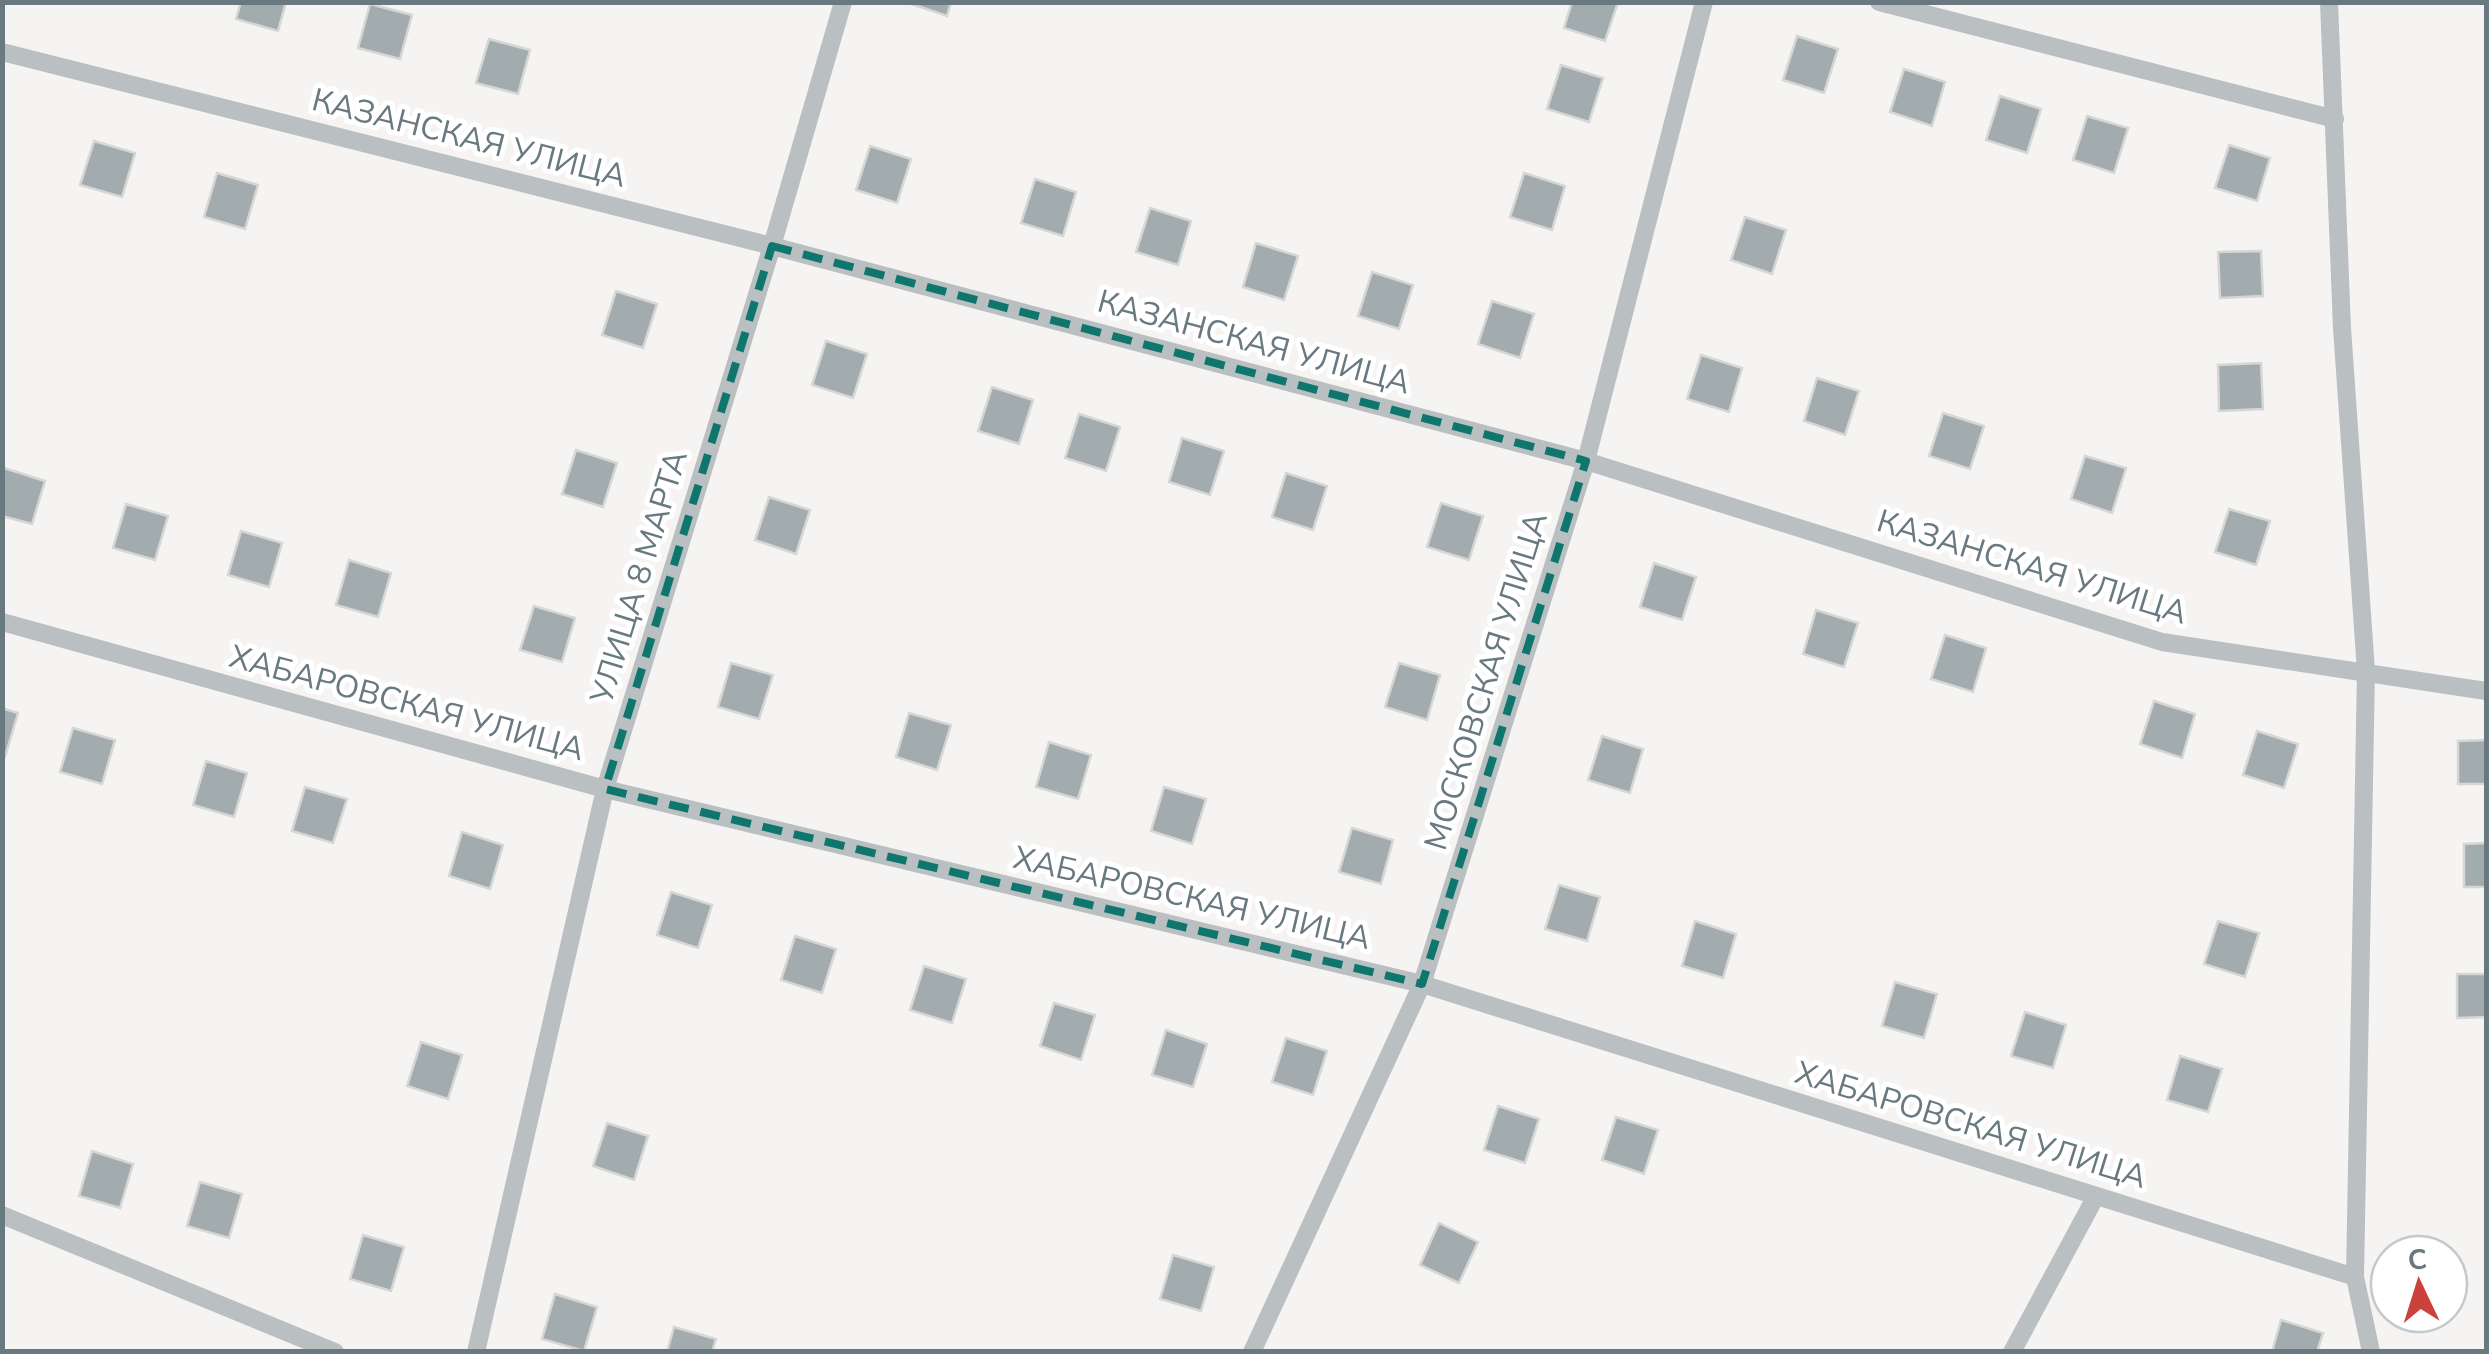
<svg xmlns="http://www.w3.org/2000/svg" width="2489" height="1354" font-family="'Nunito Sans',sans-serif">
<style>
.building{fill:#a2abae;stroke:#d6d6d5;stroke-width:2.5}
.lines{fill:none;stroke-linecap:round;stroke-linejoin:round}
.minor{stroke:#babfc1;stroke-width:18}
.marked{fill:none;stroke:#0f766e;stroke-width:8;stroke-dasharray:20 12;stroke-linejoin:round}
.labels{text-anchor:middle;dominant-baseline:central;stroke-width:10;stroke-linejoin:round;paint-order:stroke}
.street-label{font-size:32px;fill:#68797f;stroke:#fff}
</style>
<rect width="100%" height="100%" fill="#f5f4f2"/>
<g class="building">
<polygon points="241,2 286,2 278,31 236,19"/>
<polygon points="906,2 951,2 947,16"/>
<polygon points="1572,2 1618,2 1605,41 1564,28"/>
<polygon points="370,4 412,15 400,59 358,48"/>
<polygon points="1797,36 1838,49 1824,93 1783,80"/>
<polygon points="489,39 530,50 518,94 476,83"/>
<polygon points="1561,65 1603,78 1589,122 1547,109"/>
<polygon points="1904,69 1945,82 1932,126 1890,112"/>
<polygon points="2000,96 2041,109 2027,153 1986,140"/>
<polygon points="2087,116 2128,128 2114,173 2073,160"/>
<polygon points="94,141 135,153 122,197 80,185"/>
<polygon points="2229,145 2270,158 2257,201 2215,188"/>
<polygon points="870,146 911,159 897,203 856,190"/>
<polygon points="217,173 258,185 245,229 204,217"/>
<polygon points="1524,173 1565,186 1552,230 1510,217"/>
<polygon points="1035,179 1076,192 1063,236 1021,223"/>
<polygon points="1150,208 1191,221 1178,265 1136,252"/>
<polygon points="1745,217 1786,230 1772,274 1731,260"/>
<polygon points="1256,243 1298,256 1284,300 1243,287"/>
<polygon points="2261,251 2263,296 2220,298 2218,252"/>
<polygon points="1372,272 1413,285 1399,329 1358,316"/>
<polygon points="616,291 657,304 643,348 602,335"/>
<polygon points="1492,301 1534,314 1520,358 1478,344"/>
<polygon points="826,341 867,354 853,398 812,385"/>
<polygon points="1701,355 1742,368 1729,412 1687,399"/>
<polygon points="2261,363 2263,409 2219,411 2218,365"/>
<polygon points="1817,378 1859,391 1845,435 1804,421"/>
<polygon points="992,387 1033,400 1019,444 978,431"/>
<polygon points="1943,413 1984,426 1970,469 1929,456"/>
<polygon points="1079,414 1120,427 1106,471 1065,458"/>
<polygon points="1182,438 1224,451 1210,495 1169,482"/>
<polygon points="576,450 617,463 603,507 562,494"/>
<polygon points="2085,456 2126,468 2112,513 2071,499"/>
<polygon points="4,468 45,481 32,524 2,516"/>
<polygon points="1286,473 1327,486 1313,530 1272,517"/>
<polygon points="769,497 810,510 796,554 755,540"/>
<polygon points="1441,503 1483,516 1469,560 1427,547"/>
<polygon points="126,504 168,516 155,560 113,548"/>
<polygon points="2229,509 2270,521 2256,565 2215,552"/>
<polygon points="241,531 282,543 269,587 228,575"/>
<polygon points="349,560 391,573 378,617 336,605"/>
<polygon points="1654,563 1696,577 1682,620 1640,607"/>
<polygon points="534,606 575,618 562,662 520,650"/>
<polygon points="1816,610 1858,623 1844,667 1803,654"/>
<polygon points="1945,635 1986,648 1973,692 1931,679"/>
<polygon points="731,663 773,675 759,719 718,707"/>
<polygon points="1399,663 1440,675 1427,720 1385,707"/>
<polygon points="2154,701 2195,714 2182,758 2140,744"/>
<polygon points="2,708 18,713 5,757 2,756"/>
<polygon points="909,713 951,725 937,770 896,757"/>
<polygon points="73,728 115,740 102,784 60,772"/>
<polygon points="2257,731 2298,744 2284,788 2243,775"/>
<polygon points="1602,736 1643,749 1630,793 1588,780"/>
<polygon points="2486,740 2486,784 2458,784 2458,741"/>
<polygon points="1049,742 1091,755 1078,799 1036,787"/>
<polygon points="206,761 247,773 234,817 193,805"/>
<polygon points="305,787 347,799 333,843 292,831"/>
<polygon points="1164,787 1206,799 1192,844 1151,831"/>
<polygon points="1352,828 1393,840 1381,884 1339,872"/>
<polygon points="462,832 503,845 490,889 449,876"/>
<polygon points="2486,843 2486,887 2464,887 2464,844"/>
<polygon points="1559,885 1600,897 1587,941 1545,929"/>
<polygon points="671,892 712,905 698,948 657,935"/>
<polygon points="1695,921 1736,934 1723,978 1682,966"/>
<polygon points="2218,921 2259,933 2245,977 2204,964"/>
<polygon points="795,936 836,949 822,993 781,980"/>
<polygon points="924,966 966,979 952,1023 910,1010"/>
<polygon points="2457,974 2486,974 2486,1017 2457,1018"/>
<polygon points="1895,982 1937,994 1924,1038 1882,1026"/>
<polygon points="1054,1003 1095,1015 1081,1060 1040,1046"/>
<polygon points="2025,1012 2066,1025 2053,1068 2011,1056"/>
<polygon points="1166,1030 1207,1044 1193,1087 1152,1075"/>
<polygon points="1286,1038 1327,1051 1313,1095 1272,1082"/>
<polygon points="421,1042 462,1055 448,1099 407,1086"/>
<polygon points="2180,1056 2222,1069 2208,1112 2167,1100"/>
<polygon points="1498,1106 1539,1119 1525,1163 1484,1150"/>
<polygon points="1616,1117 1658,1130 1644,1174 1602,1160"/>
<polygon points="607,1123 648,1136 634,1180 593,1166"/>
<polygon points="92,1151 133,1164 120,1208 79,1196"/>
<polygon points="200,1182 242,1194 229,1238 187,1226"/>
<polygon points="1439,1223 1478,1242 1459,1283 1420,1265"/>
<polygon points="363,1235 404,1247 391,1291 350,1279"/>
<polygon points="1173,1255 1214,1267 1201,1311 1160,1299"/>
<polygon points="555,1294 597,1307 584,1351 542,1339"/>
<polygon points="2281,1320 2323,1333 2317,1352 2272,1352"/>
<polygon points="674,1327 716,1339 712,1352 667,1352"/>
</g>
<g class="lines">
<g class="minor">
<polyline points="1879,2 2335,119"/>
<polyline points="2329,2 2342,328 2366,671 2355,1277 2371,1352"/>
<polyline points="2,52 772,246 1586,461 2162,642 2486,691"/>
<polyline points="2,622 605,789 1422,984 2355,1277"/>
<polyline points="2,1215 335,1352"/>
<polyline points="476,1352 605,789 772,246 843,2"/>
<polyline points="1252,1352 1422,984 1586,461 1704,2"/>
<polyline points="2012,1352 2096,1196"/>
</g>
</g>
<path class="marked" d="M772,246L1586,461L1422,984L605,789Z"/>
<g class="labels">
<g class="street-label">
<text transform="translate(469 138) rotate(14)">КАЗАНСКАЯ УЛИЦА</text>
<text transform="translate(1254 342) rotate(15)">КАЗАНСКАЯ УЛИЦА</text>
<text transform="translate(2032 567) rotate(17)">КАЗАНСКАЯ УЛИЦА</text>
<text transform="translate(639 577) rotate(-73)">УЛИЦА 8 МАРТА</text>
<text transform="translate(1486 681) rotate(-73)">МОСКОВСКАЯ УЛИЦА</text>
<text transform="translate(407 703) rotate(15)">ХАБАРОВСКАЯ УЛИЦА</text>
<text transform="translate(1192 898) rotate(13)">ХАБАРОВСКАЯ УЛИЦА</text>
<text transform="translate(1971 1125) rotate(17)">ХАБАРОВСКАЯ УЛИЦА</text>
</g>
</g>
<rect width="2489" height="1354" fill="none" stroke="#68797f" stroke-width="10"/>
<g transform="translate(2419 1284) rotate(356)"><circle r="48" fill="#ffffff" stroke="#c3c9cc" stroke-width="2.5"/>
<path d="M0-8L18 38L0 25L-18 38Z" fill="#cb423c"/>
<text y="-15" font-size="28" font-weight="bold" text-anchor="middle" fill="#68797f">С</text>
</g>
</svg>
